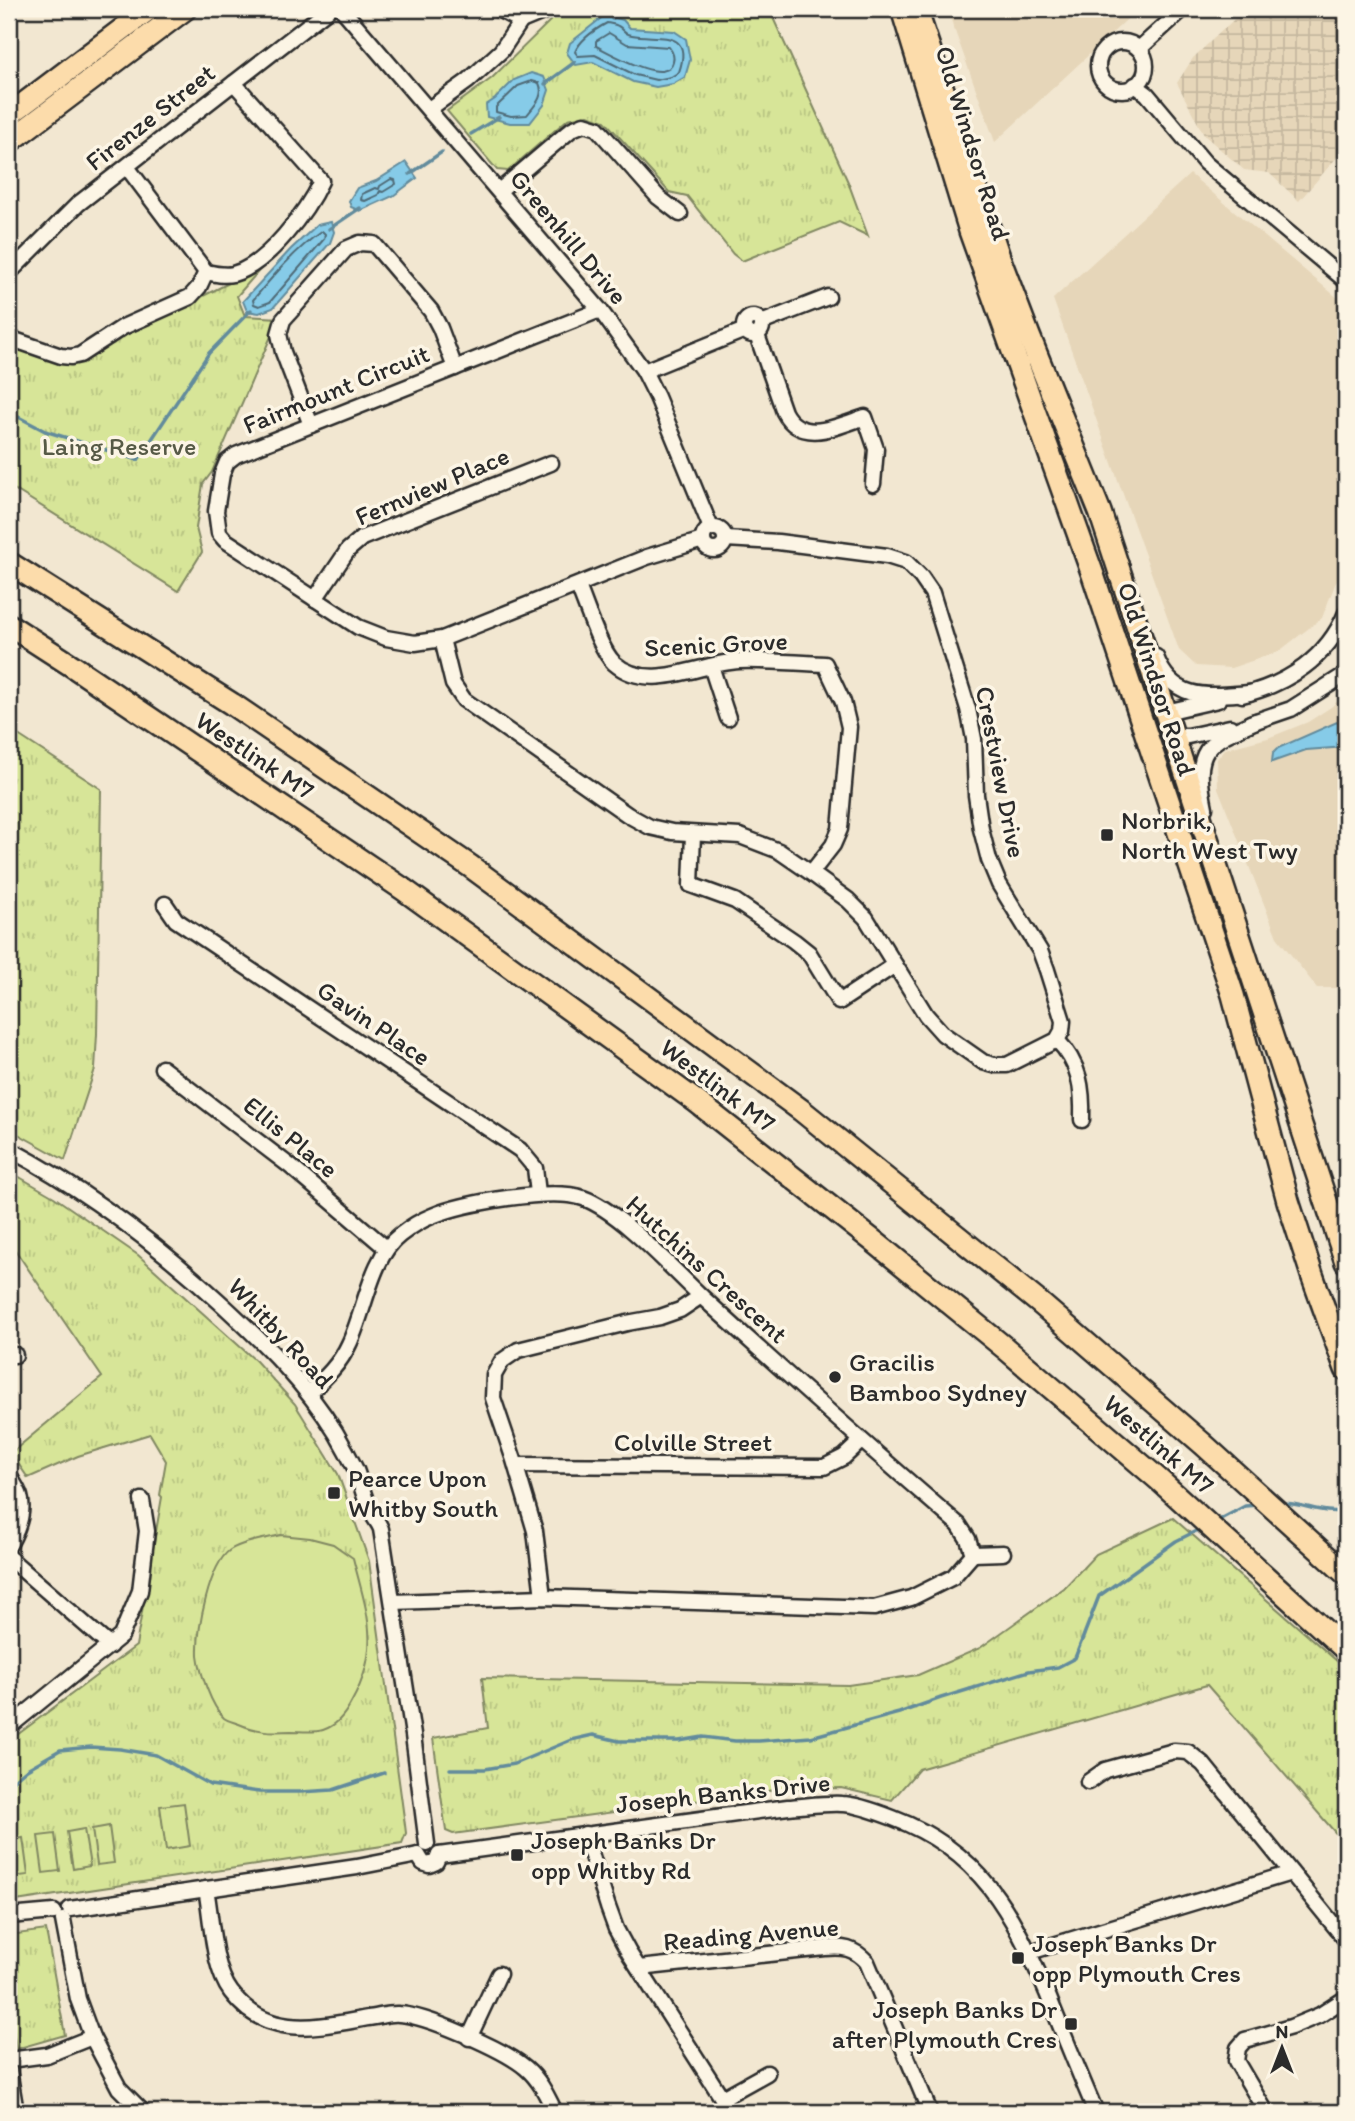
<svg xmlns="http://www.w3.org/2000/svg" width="1355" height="2121" font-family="Itim,sans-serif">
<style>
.built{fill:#e6d6b9}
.industrial{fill:url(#industrial-grid)}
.park{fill:url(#park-tufts);stroke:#818862;stroke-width:2}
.garden{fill:#d7e598;stroke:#818862;stroke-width:2}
.water{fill:#86cbe8;stroke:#628b9c;stroke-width:2}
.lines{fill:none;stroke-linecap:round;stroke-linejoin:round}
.shore{stroke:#4f6b77;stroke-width:2}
.stream{stroke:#628b9c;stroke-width:3.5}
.minor-casing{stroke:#2b2b2b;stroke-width:19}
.highway-casing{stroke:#2b2b2b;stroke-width:26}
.minor{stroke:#fcf5e5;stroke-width:14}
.highway{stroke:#fcdcab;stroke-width:21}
.poi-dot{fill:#2b2b2b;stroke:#fcf5e5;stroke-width:2.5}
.labels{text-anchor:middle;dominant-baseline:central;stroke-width:7;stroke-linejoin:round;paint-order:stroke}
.street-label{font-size:26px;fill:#2b2b2b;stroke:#fcf5e5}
.park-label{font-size:26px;fill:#565a46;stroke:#fcf5e5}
.poi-label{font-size:26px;fill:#2b2b2b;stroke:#fcf5e5;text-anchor:start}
</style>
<defs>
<pattern id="industrial-grid" width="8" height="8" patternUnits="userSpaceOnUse" patternTransform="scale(1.75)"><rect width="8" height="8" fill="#e6d6b9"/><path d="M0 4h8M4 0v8" fill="none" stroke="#c5b89f"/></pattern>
<pattern id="park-tufts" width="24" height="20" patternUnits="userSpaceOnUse" patternTransform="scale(1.75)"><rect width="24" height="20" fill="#d7e598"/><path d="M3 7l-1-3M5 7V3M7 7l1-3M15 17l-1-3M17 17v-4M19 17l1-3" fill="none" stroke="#b9c583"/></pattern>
</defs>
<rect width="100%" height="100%" fill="#f2e7d1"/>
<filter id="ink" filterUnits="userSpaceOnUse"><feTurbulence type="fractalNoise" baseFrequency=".0143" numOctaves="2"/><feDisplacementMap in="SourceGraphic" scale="14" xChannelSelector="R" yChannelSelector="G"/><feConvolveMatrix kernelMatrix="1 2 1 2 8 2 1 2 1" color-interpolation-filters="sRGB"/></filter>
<g filter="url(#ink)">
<g class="built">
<polygon points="947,9 1138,9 995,142"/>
<polygon points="1190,174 1346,305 1346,556 1322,618 1278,652 1231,668 1196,666 1179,650 1053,299"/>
<polygon points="1346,694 1346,988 1317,988 1277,937 1218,788 1217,759 1225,749 1268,738 1308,722 1331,707"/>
</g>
<polygon class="industrial" points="1245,9 1341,9 1346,14 1346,147 1299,201 1269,173 1244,170 1204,135 1177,83 1193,58"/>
<g class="park">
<polygon points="562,9 769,9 848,182 868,236 839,222 742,261 733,254 687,196 669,192 605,121 588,115 568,119 508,171 497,170 447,111 492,78"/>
<polygon points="263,266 237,296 245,316 279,318 212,472 203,484 196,528 202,552 178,591 9,486 9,345 74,364 121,337"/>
<polygon points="9,729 101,789 97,1034 95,1069 65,1160 9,1129"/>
<polygon points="9,1171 54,1197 138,1255 256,1361 295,1404 338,1474 369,1561 405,1825 406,1833 402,1843 9,1902 9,1741 136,1646 162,1497 160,1495 166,1461 150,1434 78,1456 28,1478 11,1453 102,1377 9,1241"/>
<polygon points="1173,1518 1346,1669 1346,1845 1207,1685 919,1769 892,1800 841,1788 775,1790 453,1834 446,1831 433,1738 488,1728 482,1678 848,1685 918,1675 980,1648 1064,1588 1096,1554"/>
<polygon points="46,1930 65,2035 16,2049 9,2001 9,1935"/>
</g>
<g class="garden">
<path d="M281,1535L310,1538L333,1544L353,1558C367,1613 382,1647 352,1701C346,1713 336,1726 323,1730C313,1733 300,1731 291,1731C271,1732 257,1732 239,1724C234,1722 228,1721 224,1718C211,1706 200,1672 198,1655C197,1630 209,1565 230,1550C244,1541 265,1539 281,1535Z"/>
<polygon points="184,1803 190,1846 166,1850 160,1806"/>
<polygon points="109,1826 114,1863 97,1865 92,1829"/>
<polygon points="84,1829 90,1866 73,1869 67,1832"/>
<polygon points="55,1834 60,1871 43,1873 38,1836"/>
<polygon points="23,1838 28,1875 12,1877 9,1840"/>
</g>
<g class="water">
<polygon points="605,15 623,20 630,28 674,31 686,39 690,60 685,77 673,84 656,87 633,82 593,62 576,65 567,53 570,43"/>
<polygon points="531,73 544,77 549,90 544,105 530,123 510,123 487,117 486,105 495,99 514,80"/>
<polygon points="406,162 417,178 393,196 360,211 351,207 349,201 357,188 376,181"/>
<polygon points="331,222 334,232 330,243 273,308 259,313 247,311 243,301 291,249 317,225"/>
<polygon points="1346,718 1346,747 1306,750 1272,762 1273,753 1278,748"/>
</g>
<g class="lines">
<g class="shore">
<path d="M607,23C611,24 615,24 618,26C624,29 624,34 632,35C658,40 694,28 679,72L671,77L656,80L635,75L595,55L578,56L575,52C580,40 596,29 607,23Z"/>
<path d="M609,33L627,44L669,47C672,51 675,56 673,62C667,87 609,52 596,46V41Z"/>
<path d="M532,81L539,83C545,96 535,105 527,115L511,116L496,112V107L518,86Z"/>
<polygon points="391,179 395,180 396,184 383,192 380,191 378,195 365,201 361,200 362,194 375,188 379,189 380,186"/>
<path d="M322,231L325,234L324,239L270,302L259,306L254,304L253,300C273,276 296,249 322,231Z"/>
</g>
<g class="stream">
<polyline points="612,19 619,9"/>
<polyline points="545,84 575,62"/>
<polyline points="471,134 499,117"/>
<polyline points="410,174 442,152"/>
<polyline points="329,229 360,208"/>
<polyline points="9,412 45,431 138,460 209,353 251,310"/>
<path d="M1280,1503C1302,1502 1324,1516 1346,1510"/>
<polyline points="1217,1521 1245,1506 1258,1505"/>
<polyline points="450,1769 485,1769 514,1764 571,1740 593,1735 619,1741 679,1741 703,1737 735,1741 759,1741 811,1737 899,1713 941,1698 1029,1671 1058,1667 1075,1658 1099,1596 1176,1541 1200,1529"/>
<polyline points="9,1784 27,1769 60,1750 91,1747 120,1749 156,1755 210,1785 259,1792 300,1792 333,1790 384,1773"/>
</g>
<defs>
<g id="minor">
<polyline points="342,9 600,310 644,371 657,397 711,528"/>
<polyline points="521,21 550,9"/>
<circle cx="1122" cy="66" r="24"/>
<polyline points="1139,49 1183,9"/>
<polyline points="1135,85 1147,94 1205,163 1346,281"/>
<polyline points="429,109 468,81 501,51 521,21 498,9"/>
<polyline points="127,167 206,272"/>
<polyline points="499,191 572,129 584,124 597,128 658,197 680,214"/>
<path d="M206,272C215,274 224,276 233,274C267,265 307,211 321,181L234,83"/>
<polyline points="9,273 78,204 329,9"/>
<polyline points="600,310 236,455 227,462 222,474 216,511 219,533 225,540 358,627 386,638 415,643 442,639 647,557 703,540"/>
<circle cx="753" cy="326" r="9"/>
<polyline points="761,323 828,297"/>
<path d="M757,335L784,412C801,445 838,426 865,417L876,449L873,484"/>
<polyline points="9,338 61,356 71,357 80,355 123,327 190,297 199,287 206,272"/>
<polyline points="644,371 745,330"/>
<polyline points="311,425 283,352 279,334 283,320 346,249 360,243 374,244 431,311 440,328 455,368"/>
<circle cx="714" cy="539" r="11"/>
<path d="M578,586C586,605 600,650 614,663C649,694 700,663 739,661C767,660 796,663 825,664L843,702L849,727L840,829L833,845L811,873"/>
<polyline points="315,599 348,550 362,538 551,463"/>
<polyline points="442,639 453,684 464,700 628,815 650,827 672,832 740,836 779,851 811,873 848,900 866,918 926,1015 943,1034 983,1062 994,1065 1007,1065 1057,1040 1062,1031 1063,1021 1047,970 1040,951 999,884 989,860 981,829 976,795 974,739 968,709 932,593 921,577 906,562 887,556 778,542 726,539"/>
<path d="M1156,657C1173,702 1208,696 1249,693"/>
<polyline points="711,666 728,718"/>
<path d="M1242,695C1288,684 1327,658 1346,613"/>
<polyline points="1166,712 1218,700"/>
<polyline points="1250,723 1291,709 1346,674"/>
<polyline points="1172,736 1188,736 1230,727"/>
<path d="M1205,808C1193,749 1205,743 1256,721"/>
<polyline points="693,834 691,885 735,901 794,941 809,953 839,1002 895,965"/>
<polyline points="165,904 176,920 520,1150 535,1168 538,1193"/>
<path d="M1057,1040C1080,1064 1083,1088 1082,1120"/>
<polyline points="162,1068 290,1166 386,1248"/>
<path d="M9,1149C88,1191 158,1245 223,1305C266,1345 305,1383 336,1433C343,1445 350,1458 356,1470C361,1483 364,1498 370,1510C373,1517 378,1521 381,1529L413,1735L427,1844"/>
<polyline points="9,1355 15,1355"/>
<path d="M309,1393C325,1378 340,1364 349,1344C365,1311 371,1257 400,1235C409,1228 422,1220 432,1216C463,1203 552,1187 583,1198C620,1211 671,1268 701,1296C786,1374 872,1450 959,1525L968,1539L973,1554"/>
<polyline points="516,1465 824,1467 844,1457 861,1441"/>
<path d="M9,1475C12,1481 18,1489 20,1496C25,1513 17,1531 9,1545"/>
<polyline points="973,1554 1003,1553"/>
<polyline points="9,1558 110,1646"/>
<polyline points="543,1597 535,1531 514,1460 493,1398 494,1375 502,1361 518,1350 627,1323 660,1317 680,1310 701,1296"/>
<polyline points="393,1602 543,1597 874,1608 911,1598 953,1577 973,1554"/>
<polyline points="9,1727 121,1636 140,1591 147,1531 142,1500"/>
<polyline points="1088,1782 1105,1770 1174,1751 1188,1752 1203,1764 1346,1940"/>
<polyline points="585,1834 608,1907 616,1929 629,1953 722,2098 728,2112"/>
<polyline points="418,1855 423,1863 429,1865 436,1862 439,1855"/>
<path d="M439,1855L788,1807C805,1806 826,1803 842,1804C855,1804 880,1813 893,1818C981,1851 1012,1912 1047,1993C1063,2033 1079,2073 1096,2112"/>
<path d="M206,1889C212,1919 212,1967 231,1992C267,2040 317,2027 368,2018C378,2017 389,2013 399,2014C426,2015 505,2050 526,2068C540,2080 547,2096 555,2112"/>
<polyline points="70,1909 357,1867 418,1855"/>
<polyline points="9,1916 54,1912"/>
<polyline points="63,1920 78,1999 92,2037 119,2088 143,2112"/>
<polyline points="1030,1952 1291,1873"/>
<path d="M639,1968L825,1948C843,1946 854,1948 867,1962L930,2112"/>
<polyline points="469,2038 499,1974"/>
<polyline points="9,2060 47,2055 92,2037"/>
<polyline points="9,2070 16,2112"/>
<polyline points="722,2098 767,2073"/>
<polyline points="1266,2112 1236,2061 1238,2048 1245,2040 1291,2027 1320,2015 1346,1998"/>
</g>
<g id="highway">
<polyline points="902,9 970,231 1093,575 1233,995 1288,1201 1312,1275 1346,1369"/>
<polyline points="920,21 1000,260 1029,336 1100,512 1346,1262"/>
<polyline points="9,115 149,9"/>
<polyline points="9,142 185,9"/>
<polyline points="9,563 232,704 470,866 801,1110 1041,1304 1203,1444 1346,1574"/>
<polyline points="9,625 71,665 403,889 697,1102 876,1243 1005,1348 1158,1479 1346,1650"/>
</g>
</defs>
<use href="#minor" class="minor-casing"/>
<use href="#highway" class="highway-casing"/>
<use href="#minor" class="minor"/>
<use href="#highway" class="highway"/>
</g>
</g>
<g class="poi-dot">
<rect x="1100" y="828" width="14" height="14" rx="3.5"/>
<circle cx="835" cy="1377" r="7"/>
<rect x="327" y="1486" width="14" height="14" rx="3.5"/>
<rect x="510" y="1848" width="14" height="14" rx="3.5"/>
<rect x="1011" y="1951" width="14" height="14" rx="3.5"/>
<rect x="1064" y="2017" width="14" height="14" rx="3.5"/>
</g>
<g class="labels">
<g class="street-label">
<text transform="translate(150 117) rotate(-38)">Firenze Street</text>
<text transform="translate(973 143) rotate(73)">Old Windsor Road</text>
<text transform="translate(569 237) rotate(50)">Greenhill Drive</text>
<text transform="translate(336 389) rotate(-22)">Fairmount Circuit</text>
<text transform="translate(432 486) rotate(-23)">Fernview Place</text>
<text transform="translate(716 644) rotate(-3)">Scenic Grove</text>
<text transform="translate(1157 679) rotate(72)">Old Windsor Road</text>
<text transform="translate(255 755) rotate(34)">Westlink M7</text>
<text transform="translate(1001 772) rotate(79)">Crestview Drive</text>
<text transform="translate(374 1023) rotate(34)">Gavin Place</text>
<text transform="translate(718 1085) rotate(37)">Westlink M7</text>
<text transform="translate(291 1137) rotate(39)">Ellis Place</text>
<text transform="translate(707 1269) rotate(42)">Hutchins Crescent</text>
<text transform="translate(281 1333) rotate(47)">Whitby Road</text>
<text x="693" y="1442">Colville Street</text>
<text transform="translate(1159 1444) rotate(41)">Westlink M7</text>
<text transform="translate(723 1793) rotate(-6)">Joseph Banks Drive</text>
<text transform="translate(751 1934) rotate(-5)">Reading Avenue</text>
</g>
<g class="park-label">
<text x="119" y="446">Laing Reserve</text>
</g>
<g class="poi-label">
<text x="1121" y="820">Norbrik,<tspan x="1121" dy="30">North West Twy</tspan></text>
<text x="849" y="1362">Gracilis<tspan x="849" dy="30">Bamboo Sydney</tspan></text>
<text x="348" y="1478">Pearce Upon<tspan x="348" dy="30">Whitby South</tspan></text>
<text x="531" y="1840">Joseph Banks Dr<tspan x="531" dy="30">opp Whitby Rd</tspan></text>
<text x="1032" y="1943">Joseph Banks Dr<tspan x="1032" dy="30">opp Plymouth Cres</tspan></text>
<text x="1057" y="2009" text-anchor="end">Joseph Banks Dr<tspan x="1057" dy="30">after Plymouth Cres</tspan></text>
</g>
</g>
<rect width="1355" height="2121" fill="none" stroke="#fcf5e5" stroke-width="35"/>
<rect x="18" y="18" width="1320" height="2086" fill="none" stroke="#2b2b2b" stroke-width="2.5" filter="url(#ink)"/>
<g transform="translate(1282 2048)" stroke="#fcf5e5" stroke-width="5" paint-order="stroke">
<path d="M0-5L12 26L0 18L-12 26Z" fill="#2b2b2b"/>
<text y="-10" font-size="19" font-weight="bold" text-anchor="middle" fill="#2b2b2b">N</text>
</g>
</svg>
